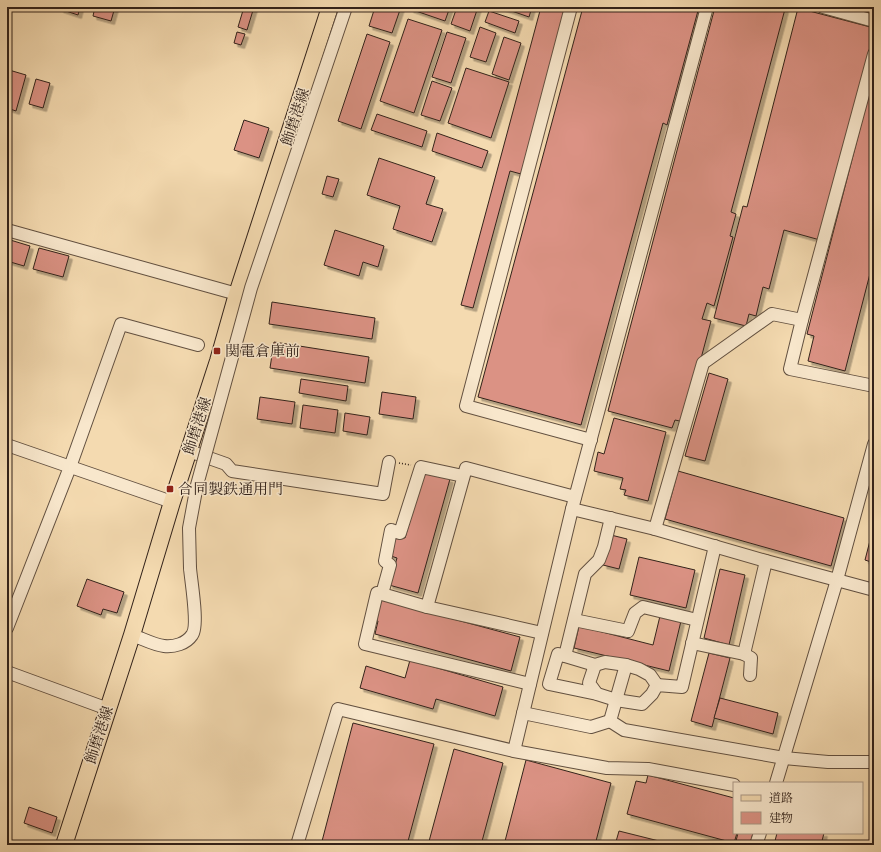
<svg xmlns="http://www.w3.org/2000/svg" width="881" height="852" font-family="Alegreya,'Noto Serif JP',serif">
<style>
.building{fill:#db9284;stroke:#32221a;filter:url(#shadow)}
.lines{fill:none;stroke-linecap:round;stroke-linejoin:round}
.minor-casing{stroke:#625040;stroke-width:14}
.major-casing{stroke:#32221a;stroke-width:18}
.path{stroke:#32221a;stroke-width:1.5;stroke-dasharray:1 2;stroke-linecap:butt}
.minor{stroke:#f8e7cc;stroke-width:12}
.major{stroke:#f4dab0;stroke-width:16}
.minor-bridge-casing{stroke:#625040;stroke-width:14;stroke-linecap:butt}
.minor-bridge{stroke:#f8e7cc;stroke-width:12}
.poi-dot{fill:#8f2418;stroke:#f8e7cc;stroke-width:1.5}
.labels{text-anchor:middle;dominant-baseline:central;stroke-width:3;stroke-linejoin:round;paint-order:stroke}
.street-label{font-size:15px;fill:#32221a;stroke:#f8e7cc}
.poi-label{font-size:15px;fill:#32221a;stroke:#f8e7cc;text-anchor:start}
</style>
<defs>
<filter id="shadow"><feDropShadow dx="3.5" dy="3.5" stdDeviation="0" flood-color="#0004"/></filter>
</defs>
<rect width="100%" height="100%" fill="#f4dab0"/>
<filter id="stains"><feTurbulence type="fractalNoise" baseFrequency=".005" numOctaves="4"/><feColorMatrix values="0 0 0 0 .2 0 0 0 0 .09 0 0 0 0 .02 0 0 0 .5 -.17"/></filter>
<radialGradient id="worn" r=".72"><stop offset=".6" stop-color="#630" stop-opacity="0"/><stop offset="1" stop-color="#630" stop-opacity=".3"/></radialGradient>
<g class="building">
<polygon points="60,7 80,7 78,15 60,9"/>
<polygon points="95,7 115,7 111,21 93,16"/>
<polygon points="244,7 254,7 247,30 238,27"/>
<polygon points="375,7 401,7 392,33 369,26"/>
<polygon points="410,7 450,7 445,21 410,9"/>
<polygon points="457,7 478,7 470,31 451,24"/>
<polygon points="500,7 532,7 529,17"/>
<polygon points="541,7 566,7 521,174 510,171 473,308 461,305"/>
<polygon points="583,7 699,7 667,125 663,123 581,425 478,397"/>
<polygon points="715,7 776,7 785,9 731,212 736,214 730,236 733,237 714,306 707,303 702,319 711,321 684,422 675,420 672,428 608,411"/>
<polygon points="798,8 874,28 874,32 820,240 784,230 769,289 763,287 756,316 749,314 746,326 714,318 743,206 747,207"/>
<polygon points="489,11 519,21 515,33 485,22"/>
<polygon points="408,19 442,30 414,113 380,101"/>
<polygon points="480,27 496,33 486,62 470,57"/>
<polygon points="237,32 245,34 241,45 234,43"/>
<polygon points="447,32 466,38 451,83 432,77"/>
<polygon points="367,34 390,42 361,129 338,121"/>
<polygon points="504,37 521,43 509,80 492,74"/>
<polygon points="466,68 509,82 491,138 448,123"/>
<polygon points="9,70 26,75 16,111 7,108 7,77"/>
<polygon points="874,74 874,258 845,371 808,361 814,336 807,334"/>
<polygon points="36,79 50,83 43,108 29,104"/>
<polygon points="432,81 452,88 440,121 421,115"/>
<polygon points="377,114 427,131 422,147 371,130"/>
<polygon points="244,120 269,128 259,158 234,150"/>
<polygon points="437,133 488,151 482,168 432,151"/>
<polygon points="379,158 435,177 426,204 443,209 432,242 393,229 400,206 367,195"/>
<polygon points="327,176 339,179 333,197 322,194"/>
<polygon points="335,230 384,246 378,267 363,262 359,276 324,265"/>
<polygon points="7,239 30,246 24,266 7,261"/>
<polygon points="39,248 69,256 63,277 33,269"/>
<polygon points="272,302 375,318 372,339 269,324"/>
<polygon points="274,342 369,357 365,383 270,368"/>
<polygon points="709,373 728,379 705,461 685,456"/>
<polygon points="301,379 348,386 346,401 299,393"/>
<polygon points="382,392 416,397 413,419 379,414"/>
<polygon points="260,397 295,402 292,424 257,419"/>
<polygon points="303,405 338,410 335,433 300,428"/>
<polygon points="345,413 370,417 367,435 343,431"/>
<polygon points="614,418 666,432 648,501 624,495 626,490 620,489 623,478 594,471 598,452 604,454"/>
<polygon points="678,471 844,518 831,566 665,519"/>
<polygon points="423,472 450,479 418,593 389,585 397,558 388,555 394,534 405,538"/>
<polygon points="874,525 874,563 865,560"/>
<polygon points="611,535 627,539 619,569 603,565"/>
<polygon points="639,557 695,570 686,608 630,595"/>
<polygon points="720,569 745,575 729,645 704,638"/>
<polygon points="87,579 124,592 117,613 103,609 101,615 77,606"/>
<polygon points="379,599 520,637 511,671 375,634 378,621 374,620"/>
<polygon points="660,616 681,621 669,671 574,648 579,626 653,645"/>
<polygon points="709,653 730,658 712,727 691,721"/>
<polygon points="410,660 503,687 495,716 436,699 433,709 360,688 366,666 405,678"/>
<polygon points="720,698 778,713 773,734 714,718"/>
<polygon points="353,723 434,744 407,845 321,845"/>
<polygon points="454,749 503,763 481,845 428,845"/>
<polygon points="526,760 611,783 595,845 504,845"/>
<polygon points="648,775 734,798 734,833 737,833 734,843 627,814 636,781 646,783"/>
<polygon points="29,807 57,817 52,833 24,823"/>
<polygon points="619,831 675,845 615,845"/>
<polygon points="738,833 753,833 750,845 735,845"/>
<polygon points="777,833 824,833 821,845 774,845"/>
</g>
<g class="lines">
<defs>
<g id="minor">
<polyline points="571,7 466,406 591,440"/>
<polyline points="823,7 874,21"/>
<polyline points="7,230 237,294"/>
<polyline points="802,320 790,369 874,386"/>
<polyline points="7,445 172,502"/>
<polyline points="189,451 226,464 232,471 383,494 389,462"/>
<polyline points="572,509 655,529 766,561 874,590"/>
<polyline points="611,518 604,547 599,560 585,574 565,656 558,654 549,684 597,694 616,700 642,704 652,694 657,685 682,687 715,546"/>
<polyline points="655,529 703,363 772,314 802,320 874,54"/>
<polyline points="382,594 377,593 365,644 530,684"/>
<polyline points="427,607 382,594 390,565 385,561 391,530 400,533 421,467 463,476"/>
<polyline points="574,620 628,631 635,613 643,607 697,620"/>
<polyline points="7,628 70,467 121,324 198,345"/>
<polyline points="542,633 427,607 466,468 575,497"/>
<path d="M132,635C141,638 154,645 164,646C174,647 186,644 192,635C199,626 191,581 190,568"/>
<polyline points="692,643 744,654"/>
<polyline points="565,656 595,665 605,662 626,665 639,669 650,675 657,685"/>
<polyline points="595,665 589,683 597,694"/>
<polyline points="626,665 610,721 624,730 784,758 828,762 874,762"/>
<polyline points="7,672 108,709"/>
<polyline points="750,675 751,658 744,654 766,561"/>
<polyline points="523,713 591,727 610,721"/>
<polyline points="514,751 572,509 707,7"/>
<polyline points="776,783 837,580 874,444"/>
<polyline points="297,845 338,709 514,751 607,768 648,769 734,785"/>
<polyline points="756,845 760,833"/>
</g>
<polyline id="major" points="64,845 132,635 172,502 218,361 237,294 330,7"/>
</defs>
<use href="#minor" class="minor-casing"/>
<use href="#major" class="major-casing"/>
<polyline class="path" points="399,463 411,465"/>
<use href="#minor" class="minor"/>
<use href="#major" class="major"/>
<defs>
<polyline id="minor-bridge" points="190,568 189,528 197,485 251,288 346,7"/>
</defs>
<use href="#minor-bridge" class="minor-bridge-casing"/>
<use href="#minor-bridge" class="minor-bridge"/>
</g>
<g class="poi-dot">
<rect x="213" y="347" width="8" height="8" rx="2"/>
<rect x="166" y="485" width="8" height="8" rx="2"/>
</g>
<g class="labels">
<g class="street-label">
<text transform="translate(295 117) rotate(-72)">飾磨港線</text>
<text transform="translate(197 426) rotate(-72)">飾磨港線</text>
<text transform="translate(99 735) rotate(-72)">飾磨港線</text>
</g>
<g class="poi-label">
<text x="225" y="351">関電倉庫前</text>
<text x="178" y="489">合同製鉄通用門</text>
</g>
</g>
<rect width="881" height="852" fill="none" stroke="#f4dab0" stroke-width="24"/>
<rect x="8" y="8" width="865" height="836" fill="none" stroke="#32221a" stroke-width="2"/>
<rect x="12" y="12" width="857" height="828" fill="none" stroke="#32221a"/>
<rect x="733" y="782" width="130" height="52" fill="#f8e7cc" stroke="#a99885"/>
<rect x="741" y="795" width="20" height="6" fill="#f4dab0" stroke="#a99885"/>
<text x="769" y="802" font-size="12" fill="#32221a">道路</text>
<rect x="741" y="812" width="20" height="12" fill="#db9284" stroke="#a99885"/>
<text x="769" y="822" font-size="12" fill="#32221a">建物</text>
<rect width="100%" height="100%" filter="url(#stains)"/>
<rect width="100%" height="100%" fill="url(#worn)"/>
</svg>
